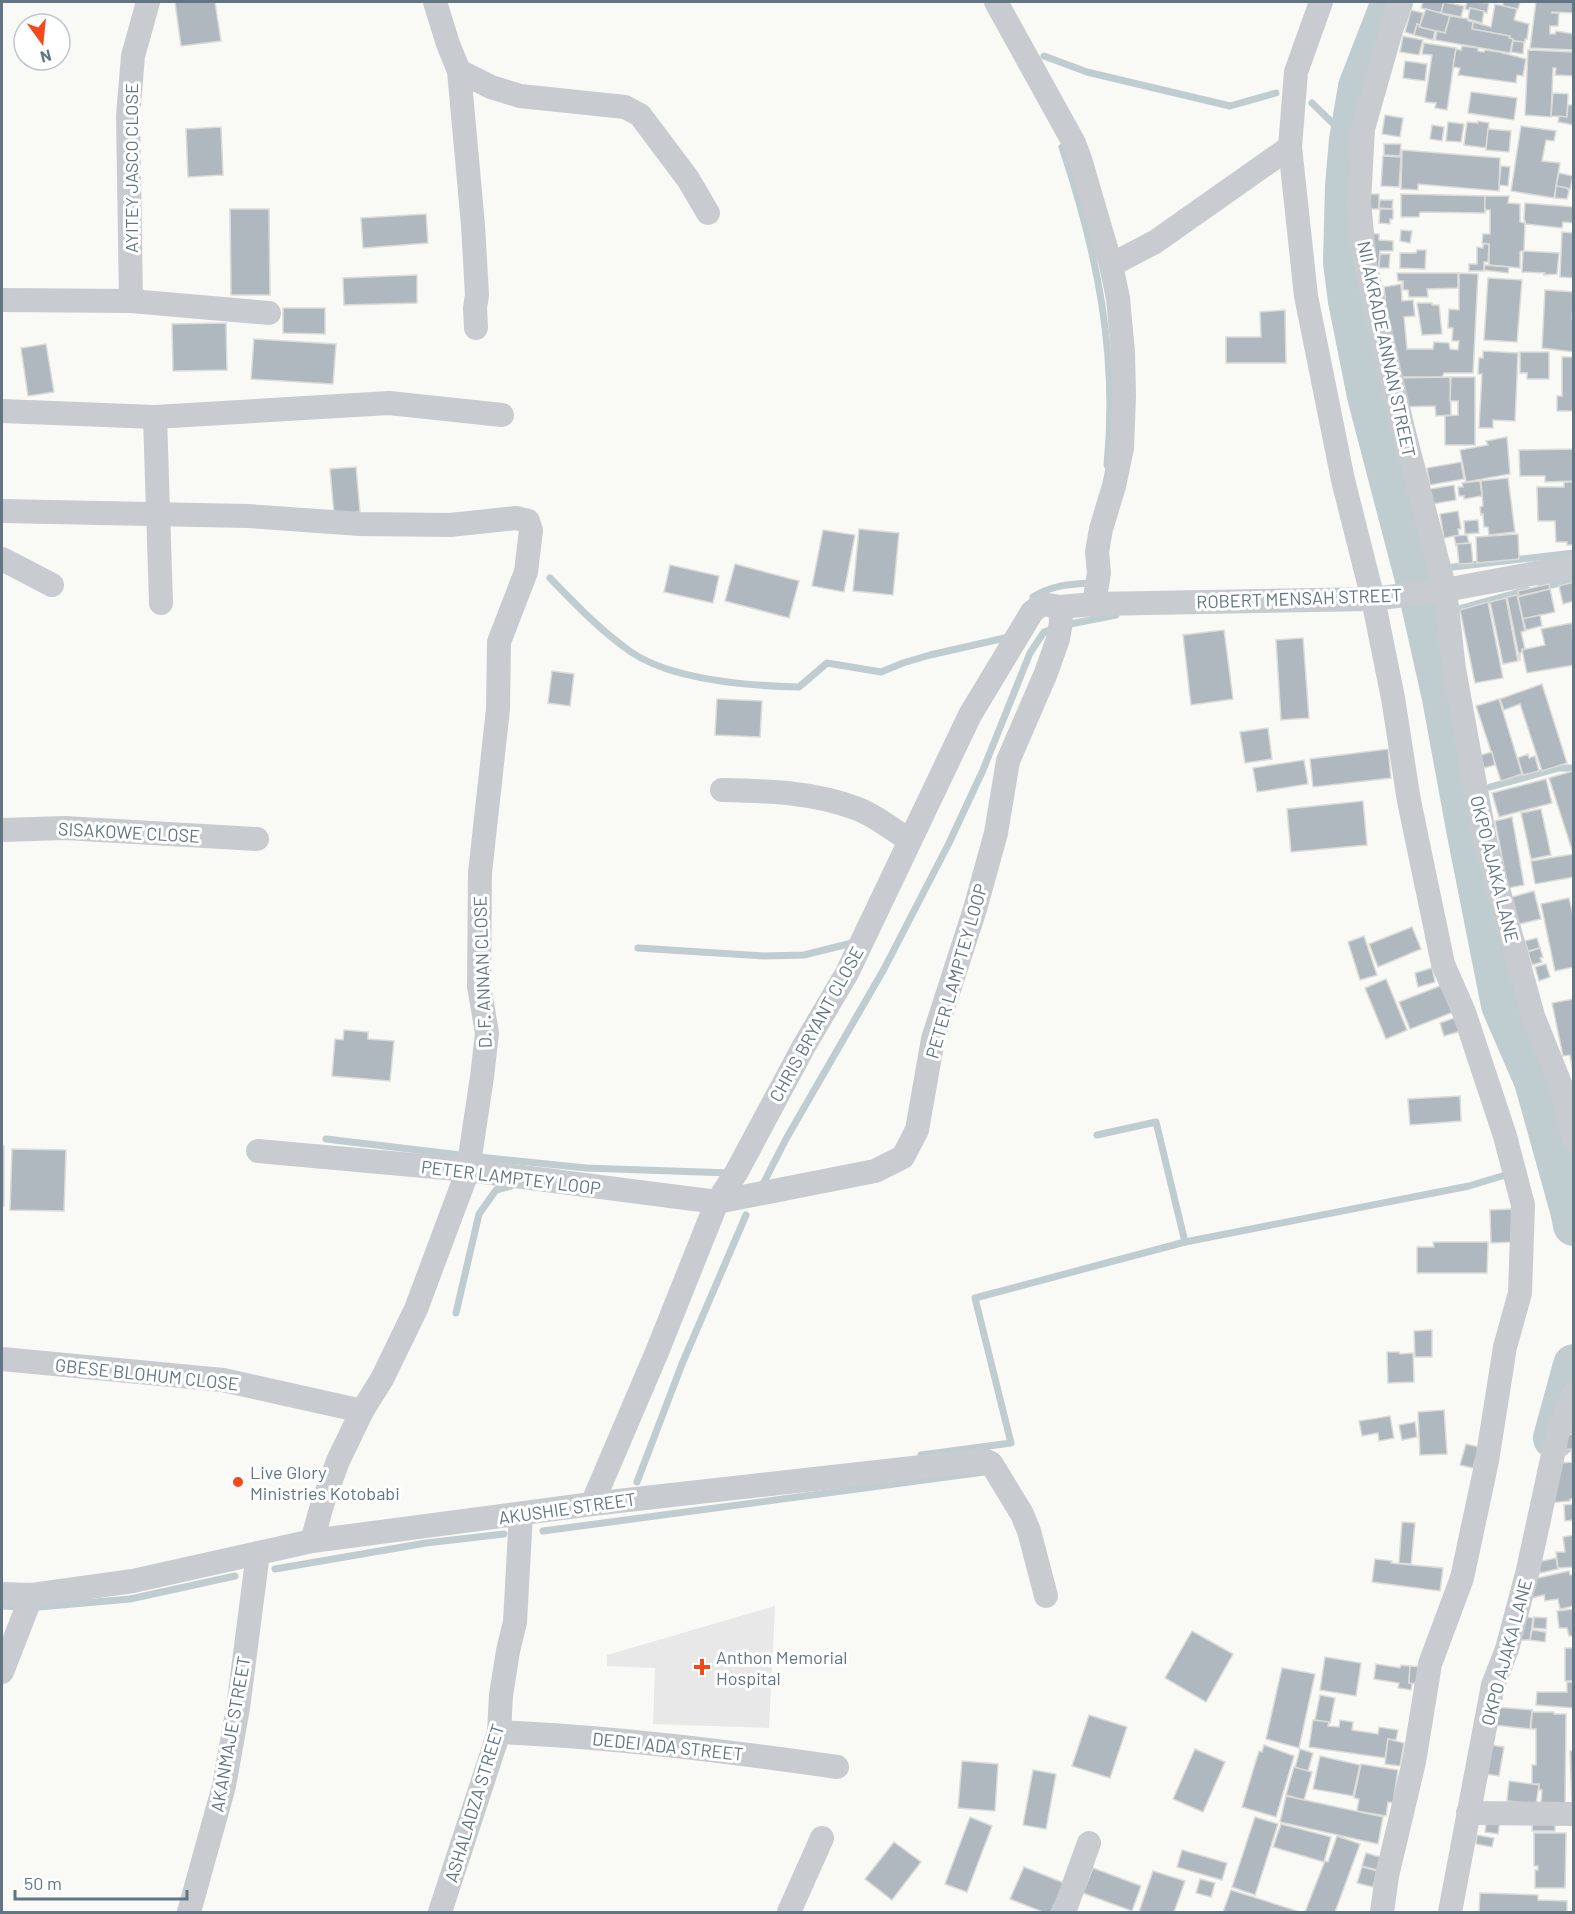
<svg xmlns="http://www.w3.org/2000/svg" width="1575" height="1914" font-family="Barlow,sans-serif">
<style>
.built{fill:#e7e8e7}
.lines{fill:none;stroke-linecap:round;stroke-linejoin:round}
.stream{stroke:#bfccd0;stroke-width:7}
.river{stroke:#bfccd0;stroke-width:42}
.building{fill:#afb8be;stroke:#dbdbd8;stroke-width:1.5}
.street{stroke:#c8ccd0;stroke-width:24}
.poi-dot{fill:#f3491b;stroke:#fff;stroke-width:2}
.labels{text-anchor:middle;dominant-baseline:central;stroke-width:6;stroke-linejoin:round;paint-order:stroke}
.street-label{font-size:18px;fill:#617584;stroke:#fff}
.poi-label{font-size:18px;fill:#617584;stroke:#fff;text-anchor:start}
</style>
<rect width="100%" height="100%" fill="#f9f9f6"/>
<polygon class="built" points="775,1606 769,1728 653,1724 655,1668 607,1666 607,1655"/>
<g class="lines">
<g class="stream">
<polyline points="1044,56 1087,72 1230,106 1276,93"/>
<polyline points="1312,103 1350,140"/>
<path d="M1062,147C1097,252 1118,354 1107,465"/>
<polyline points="1445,568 1574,553"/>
<path d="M550,578C575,604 601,631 631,652C672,680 750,686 799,687L827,663L881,672L903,663L930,655L1005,638"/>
<polyline points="1541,587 1574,580"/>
<polyline points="1420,588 1431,569 1434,569"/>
<path d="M1033,597C1052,585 1070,584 1092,583V581"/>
<polyline points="1451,611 1527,590"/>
<polyline points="1065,625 1116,615"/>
<polyline points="1433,655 1441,631"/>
<polyline points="1490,787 1559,768 1574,768"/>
<polyline points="638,948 765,956 804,955 856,942"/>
<polyline points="1097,1135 1156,1122 1185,1242 1469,1186 1502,1176"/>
<polyline points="326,1139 460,1155 586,1168 730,1173"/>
<polyline points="761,1188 786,1139 884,969 949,843 983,770 1030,653 1044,632 1055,628"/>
<polyline points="456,1313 479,1214 496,1190 511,1186"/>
<polyline points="921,1455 1011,1443 975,1298 1185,1242"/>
<polyline points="637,1482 682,1364 746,1215"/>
<polyline points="543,1531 984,1472"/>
<polyline points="275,1569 426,1543 504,1534"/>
<polyline points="2,1606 21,1607"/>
<polyline points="39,1607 130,1599 235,1576"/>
</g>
<g class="river">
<polyline points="1392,2 1359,87 1350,140 1346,186 1344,262 1349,301 1368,396 1419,591 1443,698 1468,834 1502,1005 1535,1081 1571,1210 1574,1225"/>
<polyline points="1554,1438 1574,1365"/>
</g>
</g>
<g class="building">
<polygon points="175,2 215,2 221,41 181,46"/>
<polygon points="1423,2 1444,2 1441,13 1421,8"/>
<polygon points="1444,2 1464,6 1461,17 1441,13"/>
<polygon points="1467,2 1489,3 1487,13 1470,8 1469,10 1465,9"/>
<polygon points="1503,2 1520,2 1518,9 1503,6"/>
<polygon points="1536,2 1574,2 1574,13 1552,12 1552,13 1559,13 1558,26 1550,26 1550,34 1555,34 1556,31 1574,34 1574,50 1530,48"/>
<polygon points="1495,4 1517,9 1514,20 1529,24 1527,39 1525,39 1525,42 1513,41 1513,39 1509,38 1510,36 1472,29 1473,22 1491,27"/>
<polygon points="1470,8 1484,11 1482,23 1468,19"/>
<polygon points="1426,9 1450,16 1445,33 1419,27"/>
<polygon points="1411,10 1423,13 1420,25 1417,24 1414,35 1405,32"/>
<polygon points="1450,16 1468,19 1468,21 1473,22 1472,29 1510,36 1509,38 1513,39 1510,53 1435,40 1437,31 1445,33"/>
<polygon points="1417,24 1420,25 1419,27 1435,31 1433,40 1414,35"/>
<polygon points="1403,36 1423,40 1419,55 1400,52"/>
<polygon points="1513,41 1524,42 1523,54 1511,52"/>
<polygon points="1424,43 1456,48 1447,110 1435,108 1436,103 1425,102 1432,55 1422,54"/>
<polygon points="1462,46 1478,48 1478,51 1484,52 1485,50 1499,52 1526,59 1523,76 1517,75 1516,83 1458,75 1460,68 1453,67 1456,49 1461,50"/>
<polygon points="1528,50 1574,52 1574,76 1555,75 1556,68 1553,68 1551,117 1525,115"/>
<polygon points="1405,61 1427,64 1425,81 1403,78"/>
<polygon points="1471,92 1517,98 1514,120 1468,113"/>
<polygon points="1553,93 1568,94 1567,117 1551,116"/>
<polygon points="1568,105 1574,105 1574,125 1558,122 1559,116 1567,117"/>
<polygon points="1385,115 1403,118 1400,137 1382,134"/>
<polygon points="1478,121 1489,123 1486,148 1464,145 1467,122 1478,123"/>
<polygon points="1448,122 1464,124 1461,142 1446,141"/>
<polygon points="1432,125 1444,127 1442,141 1430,139"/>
<polygon points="1521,126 1556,131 1554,141 1546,140 1542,161 1560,163 1554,198 1511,191"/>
<polygon points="221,127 223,175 188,177 186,129"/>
<polygon points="1488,129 1511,131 1509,152 1486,150"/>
<polygon points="1384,144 1401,144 1400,156 1384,155"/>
<polygon points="1402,150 1500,158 1499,191 1418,184 1418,190 1401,189"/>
<polygon points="1383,156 1401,157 1399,187 1381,186"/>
<polygon points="1501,166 1510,167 1508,186 1499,185"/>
<polygon points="1559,173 1573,176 1570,189 1556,186"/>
<polygon points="1556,186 1567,188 1569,191 1567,199 1555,198"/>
<rect x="1366" y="194" width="13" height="15"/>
<polygon points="1401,194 1485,196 1485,213 1420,212 1419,217 1401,217"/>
<polygon points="1485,196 1509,196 1508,203 1520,204 1520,222 1525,223 1524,250 1520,252 1520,268 1489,265 1489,244 1482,243 1483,234 1490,234 1490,210 1485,210"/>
<polygon points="1380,200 1393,200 1392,209 1379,208"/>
<polygon points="1525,203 1574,207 1574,223 1563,222 1562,228 1526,224 1524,219"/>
<polygon points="230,209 269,209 270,295 231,295"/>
<polygon points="1380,209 1393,209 1393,219 1390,219 1390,224 1379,223"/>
<polygon points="426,214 428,243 363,248 361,218"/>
<polygon points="1401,230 1412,231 1410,243 1400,241"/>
<polygon points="1562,232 1574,233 1574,278 1560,277"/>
<polygon points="1367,234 1379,234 1379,240 1393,241 1393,251 1380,251 1379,266 1371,266"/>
<polygon points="1483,244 1489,244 1488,262 1484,262 1484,271 1469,271 1469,264 1477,264 1477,247 1483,248"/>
<polygon points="1417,250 1426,250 1425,269 1400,268 1400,253 1416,253"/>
<polygon points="1523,251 1559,253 1557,274 1544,275 1545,273 1522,272"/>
<polygon points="1380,254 1390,254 1389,268 1379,268"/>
<polygon points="1485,265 1509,267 1508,273 1484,270"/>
<polygon points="1397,273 1458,273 1458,288 1427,289 1428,297 1409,297 1408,290 1403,290 1403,281 1398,281"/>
<polygon points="1459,273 1478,274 1473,373 1444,373 1442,377 1394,377 1384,287 1401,284 1402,301 1413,300 1415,316 1404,317 1407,349 1433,349 1434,342 1449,343 1450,349 1458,350 1459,341 1452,341 1453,328 1448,328 1449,309 1459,310"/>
<polygon points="417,275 417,303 344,305 343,278"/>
<polygon points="1488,278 1522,280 1517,342 1484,340"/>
<polygon points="1545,290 1574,292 1572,319 1574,319 1574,352 1542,348"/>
<polygon points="1417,303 1432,303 1432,305 1439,305 1442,334 1422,335"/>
<polygon points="283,308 325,308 325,334 283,333"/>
<polygon points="1285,310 1286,363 1226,363 1226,337 1261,337 1260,312"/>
<polygon points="226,323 227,370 173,371 172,324"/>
<polygon points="254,339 336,344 333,384 251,379"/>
<polygon points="46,344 54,392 28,396 21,348"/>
<polygon points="1483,351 1518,353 1515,421 1493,420 1493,428 1479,428 1482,374 1478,374 1479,358 1483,358"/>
<polygon points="1520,352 1549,352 1549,379 1527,379 1527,373 1520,373"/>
<polygon points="1562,357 1574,357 1574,411 1557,411 1557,396 1562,396"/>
<polygon points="1450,377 1451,415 1436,416 1435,406 1399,407 1398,378"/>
<polygon points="1451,377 1475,377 1475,445 1445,445 1445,416 1458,415 1458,401 1450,401"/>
<polygon points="1507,437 1510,474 1466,482 1460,450 1488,445 1486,441"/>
<polygon points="1574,449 1574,481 1545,482 1545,476 1520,476 1519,450"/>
<polygon points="1461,462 1464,479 1430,485 1427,468"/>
<polygon points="356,467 360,512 334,514 330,469"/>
<polygon points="1508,478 1515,532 1489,535 1488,527 1484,527 1483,514 1481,515 1480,507 1483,506 1481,481"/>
<polygon points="1480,481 1482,496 1464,499 1464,496 1459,496 1458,487 1463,487 1462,483"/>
<polygon points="1564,482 1574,482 1574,545 1567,545 1567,542 1556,542 1555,521 1538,521 1537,487 1564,487"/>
<polygon points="1454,485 1456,500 1433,504 1430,489"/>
<polygon points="1458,511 1461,529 1458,529 1459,535 1444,538 1440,514"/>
<polygon points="1478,520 1479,533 1465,534 1464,521"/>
<polygon points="859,529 899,533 893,595 853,591"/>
<polygon points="823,530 855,535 844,592 812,586"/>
<polygon points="1518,534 1519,559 1477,563 1476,537"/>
<polygon points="1467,535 1469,543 1457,544 1456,546 1454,536"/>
<polygon points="1471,543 1473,563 1459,564 1457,544"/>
<polygon points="735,564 799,581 789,618 725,601"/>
<polygon points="670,565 719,576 713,603 664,592"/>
<polygon points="1574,582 1574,601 1563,604 1559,586"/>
<polygon points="1549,584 1550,589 1519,596 1518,591"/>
<polygon points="1550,589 1555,612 1523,619 1518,597"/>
<polygon points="1517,595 1525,631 1521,632 1525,649 1522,649 1522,652 1520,653 1520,661 1507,597"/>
<polygon points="1506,598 1518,661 1503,664 1490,602"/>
<polygon points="1488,602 1503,678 1475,683 1460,610"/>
<polygon points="1540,615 1542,626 1526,630 1523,619"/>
<polygon points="1572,623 1574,665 1527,673 1522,650 1545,645 1541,629"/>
<polygon points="1224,630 1233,699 1191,705 1183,635"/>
<polygon points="1303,638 1309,718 1281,720 1276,640"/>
<polygon points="552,671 574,674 570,706 548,703"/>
<polygon points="1542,684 1567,763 1542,771 1520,704 1504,710 1500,699"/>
<polygon points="717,699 762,701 760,737 715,735"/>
<polygon points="1499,699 1522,774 1501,781 1476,706"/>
<polygon points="1268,728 1272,759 1245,763 1240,732"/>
<polygon points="1388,749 1391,778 1313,787 1310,759"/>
<polygon points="1492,752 1495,765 1484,768 1481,755"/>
<polygon points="1528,754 1529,758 1535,756 1539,771 1523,775 1518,758"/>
<polygon points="1304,760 1308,784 1257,792 1253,768"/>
<polygon points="1573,771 1574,850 1572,850 1549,778"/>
<polygon points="1546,779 1552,803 1499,817 1492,793"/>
<polygon points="1363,801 1367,845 1291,852 1287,809"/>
<polygon points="1541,809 1551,855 1531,859 1521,813"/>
<polygon points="1512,817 1524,885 1508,888 1495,821"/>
<polygon points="1574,854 1574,877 1535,884 1531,861"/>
<polygon points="1534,891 1541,919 1519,924 1512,897"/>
<polygon points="1569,898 1574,919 1574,967 1555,971 1541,904"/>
<polygon points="1412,927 1421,949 1378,967 1369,944"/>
<polygon points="1364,936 1377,975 1360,980 1348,942"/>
<polygon points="1537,938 1540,948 1528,951 1525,941"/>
<polygon points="1540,948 1543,957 1540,958 1542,962 1532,965 1528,952"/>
<polygon points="1546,964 1550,977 1539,981 1535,967"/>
<polygon points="1432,968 1435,982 1418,987 1415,973"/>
<polygon points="1386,979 1407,1030 1386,1039 1365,988"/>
<polygon points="1445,984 1456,1011 1410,1029 1399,1002"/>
<polygon points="1574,999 1574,1072 1573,1072 1570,1055 1563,1056 1552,1003"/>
<polygon points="1457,1017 1461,1031 1444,1036 1440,1023"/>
<polygon points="344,1030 368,1032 368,1039 394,1041 390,1081 332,1076 335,1039 343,1040"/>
<polygon points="1460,1096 1461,1121 1410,1125 1408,1099"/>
<rect x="2" y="1146" width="2" height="60"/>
<polygon points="12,1149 66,1150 64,1211 10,1210"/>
<polygon points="1512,1209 1513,1242 1491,1243 1490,1210"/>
<polygon points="1433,1242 1488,1242 1487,1273 1417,1273 1417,1247 1434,1247"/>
<polygon points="1432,1330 1432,1357 1415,1357 1414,1331"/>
<polygon points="1387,1352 1399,1352 1400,1354 1413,1353 1414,1382 1388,1383"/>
<polygon points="1444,1410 1447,1454 1420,1455 1418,1412"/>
<polygon points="1390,1416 1394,1438 1379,1441 1378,1433 1362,1436 1359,1421"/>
<polygon points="1415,1422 1417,1437 1402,1440 1399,1425"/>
<polygon points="1574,1434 1574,1462 1572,1462 1571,1449 1564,1450 1563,1435"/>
<polygon points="1466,1444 1479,1447 1473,1468 1460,1465"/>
<polygon points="1574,1462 1574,1499 1570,1499 1570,1501 1549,1503 1557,1463"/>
<polygon points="1574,1504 1574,1520 1565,1521 1564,1505"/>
<polygon points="1402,1522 1415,1523 1411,1564 1399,1563"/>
<polygon points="1574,1535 1574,1567 1558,1568 1556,1552 1565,1552 1563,1537"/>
<polygon points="1556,1558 1558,1569 1540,1573 1538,1562"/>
<polygon points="1375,1559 1392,1561 1391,1563 1443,1568 1440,1591 1372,1582"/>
<polygon points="1569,1571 1570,1575 1574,1574 1574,1606 1560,1609 1558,1599 1545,1601 1544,1595 1532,1598 1533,1579"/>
<polygon points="1574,1609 1574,1636 1569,1636 1567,1628 1559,1628 1557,1611"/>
<polygon points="1523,1616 1533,1618 1530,1640 1521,1640"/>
<polygon points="1534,1617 1547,1618 1546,1629 1533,1628"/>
<polygon points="1532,1630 1546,1632 1545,1642 1530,1640"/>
<polygon points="1192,1631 1233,1654 1206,1702 1165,1678"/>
<rect x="1565" y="1648" width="9" height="33"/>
<polygon points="1325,1657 1361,1663 1356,1696 1320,1690"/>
<polygon points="1376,1664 1400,1668 1401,1665 1410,1666 1409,1683 1412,1684 1411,1690 1398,1688 1399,1683 1374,1679"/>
<polygon points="1410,1666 1421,1667 1419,1684 1409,1683"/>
<polygon points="1282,1668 1315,1674 1299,1748 1266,1739"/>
<polygon points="1567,1682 1574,1682 1574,1708 1536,1705 1537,1692 1567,1692"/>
<polygon points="1320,1695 1335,1698 1330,1723 1315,1720"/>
<polygon points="1495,1707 1532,1710 1530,1729 1494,1725"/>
<polygon points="1532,1712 1554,1712 1554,1714 1566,1714 1565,1806 1541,1806 1542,1790 1539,1790 1539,1784 1532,1784 1532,1765 1536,1765 1536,1729 1531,1729"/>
<polygon points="1089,1715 1127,1727 1110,1778 1072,1766"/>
<polygon points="1313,1720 1329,1722 1328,1726 1339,1727 1340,1720 1353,1722 1352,1730 1378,1734 1379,1727 1398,1730 1396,1740 1388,1739 1385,1758 1309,1747"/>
<polygon points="1388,1739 1404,1743 1400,1766 1385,1764"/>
<polygon points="1264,1745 1294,1756 1276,1817 1242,1807 1259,1751 1262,1752"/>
<polygon points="1491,1745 1504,1747 1499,1776 1486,1774"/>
<polygon points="1195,1749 1225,1762 1203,1812 1173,1799"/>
<polygon points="1300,1749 1313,1753 1308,1771 1295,1768"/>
<polygon points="1570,1751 1574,1751 1574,1807 1572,1807"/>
<polygon points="1320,1756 1360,1765 1353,1796 1313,1789"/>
<polygon points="962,1761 998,1764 995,1811 958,1808"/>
<polygon points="1361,1764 1398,1770 1393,1803 1388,1802 1386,1816 1357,1811 1359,1799 1354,1798"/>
<polygon points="1294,1767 1312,1772 1304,1800 1286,1795"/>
<polygon points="1033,1770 1056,1774 1046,1829 1023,1825"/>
<polygon points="1509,1781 1539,1785 1536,1804 1507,1801"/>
<polygon points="1286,1796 1383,1817 1378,1844 1280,1822"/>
<polygon points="970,1817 992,1826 967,1892 945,1884"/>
<polygon points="1255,1817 1278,1824 1255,1895 1232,1887"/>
<polygon points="1487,1818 1500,1820 1498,1834 1485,1832"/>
<polygon points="1533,1820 1555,1820 1555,1831 1532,1831"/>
<polygon points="1281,1824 1331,1837 1324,1862 1273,1847"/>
<polygon points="1534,1833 1566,1833 1565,1888 1535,1888 1535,1870 1538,1870 1538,1866 1534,1866"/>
<polygon points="1477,1835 1494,1838 1492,1847 1476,1844"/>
<polygon points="1337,1836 1360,1844 1335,1912 1305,1912 1325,1861 1328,1862"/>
<polygon points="894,1842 921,1862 892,1900 865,1879"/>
<polygon points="1182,1850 1227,1863 1222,1880 1177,1867"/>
<polygon points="1366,1853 1380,1857 1377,1870 1362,1866"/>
<polygon points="1024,1867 1064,1883 1051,1912 1043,1912 1010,1899"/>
<polygon points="1362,1867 1377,1871 1373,1887 1357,1883"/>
<polygon points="1093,1868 1141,1886 1132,1911 1083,1893"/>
<polygon points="1153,1871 1185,1881 1174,1912 1139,1912"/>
<polygon points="1200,1879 1215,1883 1211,1897 1196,1893"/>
<polygon points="1231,1890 1300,1912 1223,1912"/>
<polygon points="1480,1893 1538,1895 1538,1900 1567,1901 1567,1912 1479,1912"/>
</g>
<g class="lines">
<g class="street">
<polyline points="435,2 448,44 459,71 473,225 477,295 475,308 476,328"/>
<polyline points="996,2 1074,143 1080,159 1111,265 1118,298 1123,352 1124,396 1122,448 1114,486 1101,529 1097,552 1099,573 1094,604"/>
<polyline points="1321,2 1296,72 1290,147 1306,296 1343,480 1373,599 1393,698 1409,801 1443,964 1464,1012 1505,1136 1523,1205 1520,1293 1505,1347 1487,1461 1462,1578 1430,1664 1414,1762 1387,1876 1382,1912"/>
<polyline points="1399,2 1363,129 1359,202 1365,264 1403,429 1445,590 1454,669 1486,845 1533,1016 1561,1086 1574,1141"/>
<polyline points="459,71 491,87 520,96 625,107 640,115 688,179 708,213"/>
<polyline points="1111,265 1155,242 1290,147"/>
<polyline points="2,300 131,301 269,313"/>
<polyline points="131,301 128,116 133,56 148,2"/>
<polyline points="2,411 155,417 389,403 502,415"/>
<polyline points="155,417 161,603"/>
<polyline points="2,511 248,516 360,524 450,525 516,518 528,521 531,530 526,572 499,642 498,709 480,873 479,986 487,1033 482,1077 468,1170 416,1309 382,1379 362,1411 338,1461 323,1502 312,1541"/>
<polyline points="2,559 52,585"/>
<path d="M722,790C769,791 814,792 858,809C876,816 893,830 909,840"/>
<polyline points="2,830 65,828 257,839"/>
<polyline points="258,1151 468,1170 717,1202 875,1171 903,1157 917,1130 933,1039 975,909 996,833 1008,761 1046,673 1058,639 1061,622 1060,607"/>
<polyline points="2,1359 223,1380 362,1411"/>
<polyline points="592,1504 657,1352 717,1202 736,1173 804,1046 847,973 970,715 1032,612 1042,604 1060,607 1094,604 1373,599 1445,590 1574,566"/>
<polyline points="2,1594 32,1595 133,1581 312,1541 592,1504 984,1460 991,1463 1022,1514 1029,1531 1046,1596"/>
<polyline points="2,1672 32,1595"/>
<path d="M499,1732C613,1737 725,1751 837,1767"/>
<polyline points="1468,1813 1574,1814"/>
<polyline points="189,1912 224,1786 238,1708 258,1553"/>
<polyline points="440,1912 499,1732 501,1695 508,1651 515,1622 521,1514"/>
<polyline points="789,1912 822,1838"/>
<polyline points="1064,1912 1089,1843"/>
<polyline points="1450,1912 1493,1685 1507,1649 1528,1570 1559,1427 1574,1394"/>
</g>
</g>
<g class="poi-dot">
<circle cx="238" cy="1482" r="6"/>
<path d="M699 1658h6v6h6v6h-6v6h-6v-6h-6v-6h6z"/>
</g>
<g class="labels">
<g class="street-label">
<text transform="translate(131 168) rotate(-90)">AYITEY JASCO CLOSE</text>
<text transform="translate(1387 349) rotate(78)">NII AKRADE ANNAN STREET</text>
<text transform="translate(1299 598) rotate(-2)">ROBERT MENSAH STREET</text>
<text transform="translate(129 832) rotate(3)">SISAKOWE CLOSE</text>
<text transform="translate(1495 869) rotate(76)">OKPO AJAKA LANE</text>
<text transform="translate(956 971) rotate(-74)">PETER LAMPTEY LOOP</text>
<text transform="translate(482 972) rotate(-92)">D. F. ANNAN CLOSE</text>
<text transform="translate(816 1024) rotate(-61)">CHRIS BRYANT CLOSE</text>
<text transform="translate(511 1177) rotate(7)">PETER LAMPTEY LOOP</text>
<text transform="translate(147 1374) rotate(6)">GBESE BLOHUM CLOSE</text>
<text transform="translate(567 1508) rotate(-8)">AKUSHIE STREET</text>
<text transform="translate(1506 1652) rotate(-75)">OKPO AJAKA LANE</text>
<text transform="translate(230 1734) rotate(-80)">AKANMAJE STREET</text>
<text transform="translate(668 1746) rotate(6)">DEDEI ADA STREET</text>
<text transform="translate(474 1803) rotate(-73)">ASHALADZA STREET</text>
</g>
<g class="poi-label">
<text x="250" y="1472">Live Glory<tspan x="250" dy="21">Ministries Kotobabi</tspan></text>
<text x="716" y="1657">Anthon Memorial<tspan x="716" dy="21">Hospital</tspan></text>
</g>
</g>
<rect width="1575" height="1914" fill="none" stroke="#617584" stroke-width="6"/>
<g transform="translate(42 42) rotate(165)"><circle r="28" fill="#ffffff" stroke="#c0c8ce" stroke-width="1.5"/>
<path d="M0-4.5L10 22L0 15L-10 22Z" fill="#f3491b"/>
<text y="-9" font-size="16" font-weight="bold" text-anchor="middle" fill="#617584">N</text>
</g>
<path d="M15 1890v9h172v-9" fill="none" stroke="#617584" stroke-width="3"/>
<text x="24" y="1890" font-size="18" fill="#617584" stroke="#ffffff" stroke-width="4.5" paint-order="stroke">50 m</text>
</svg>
